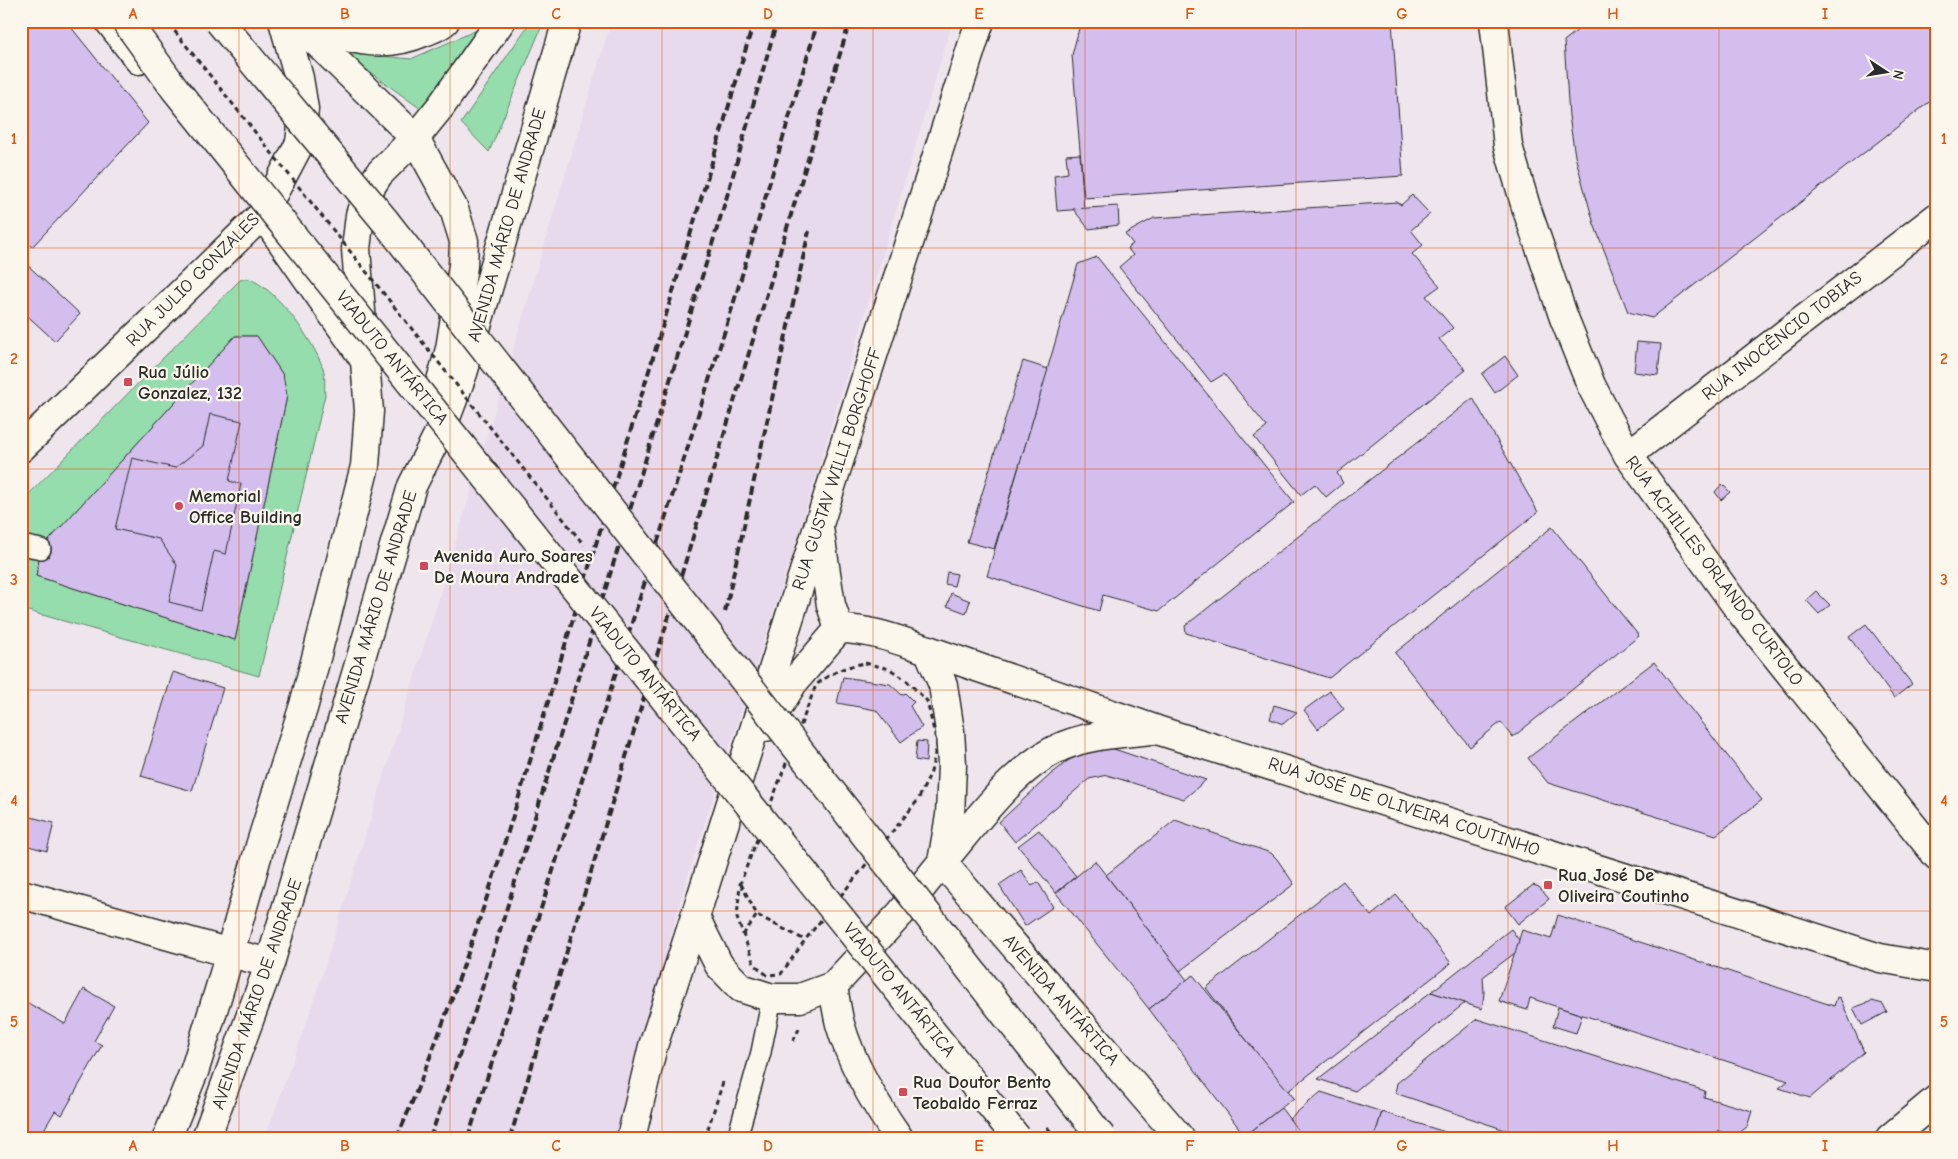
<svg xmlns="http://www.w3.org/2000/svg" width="1958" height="1159" font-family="'Comic Neue',sans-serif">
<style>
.built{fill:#e7daed}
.green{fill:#95ddac;stroke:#60846c;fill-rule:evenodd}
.building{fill:#d3beee;stroke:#2b2b2b}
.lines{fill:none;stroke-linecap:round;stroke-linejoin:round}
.service-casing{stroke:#2b2b2b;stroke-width:22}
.minor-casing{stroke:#2b2b2b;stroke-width:31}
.tertiary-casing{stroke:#2b2b2b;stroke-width:31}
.path{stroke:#2b2b2b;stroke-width:3;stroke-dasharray:5 4;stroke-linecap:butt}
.service{stroke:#fbf7ec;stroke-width:19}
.minor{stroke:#fbf7ec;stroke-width:28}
.tertiary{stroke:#fbf7ec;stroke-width:28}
.rail{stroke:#2b2b2b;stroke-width:4;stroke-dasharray:8 4;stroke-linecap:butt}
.primary-bridge-casing{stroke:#2b2b2b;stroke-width:31;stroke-linecap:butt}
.path-bridge{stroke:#2b2b2b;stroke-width:3;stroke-dasharray:5 4;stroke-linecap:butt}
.primary-bridge{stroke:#fbf7ec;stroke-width:28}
.grid{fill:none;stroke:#df570e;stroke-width:1;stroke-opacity:0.55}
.poi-dot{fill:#d1495b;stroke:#fbf7ec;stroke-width:2}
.labels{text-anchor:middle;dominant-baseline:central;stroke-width:4.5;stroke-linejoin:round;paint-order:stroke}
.street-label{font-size:18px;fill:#2b2b2b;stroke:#fbf7ec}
.poi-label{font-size:18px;font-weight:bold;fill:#2b2b2b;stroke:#fbf7ec;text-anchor:start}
.neatline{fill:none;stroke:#df570e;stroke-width:2}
.grid-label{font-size:16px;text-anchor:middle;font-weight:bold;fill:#df570e}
</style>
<rect width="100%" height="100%" fill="#efe6ed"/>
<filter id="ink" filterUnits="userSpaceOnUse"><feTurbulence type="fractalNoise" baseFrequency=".02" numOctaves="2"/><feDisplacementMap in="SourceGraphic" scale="10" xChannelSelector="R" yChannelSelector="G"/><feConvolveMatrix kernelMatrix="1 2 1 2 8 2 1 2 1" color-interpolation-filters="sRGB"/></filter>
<g filter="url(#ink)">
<polygon class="built" points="611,21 953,21 798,536 684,888 615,1138 265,1138 313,1004 438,601"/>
<g class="green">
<polygon points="531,21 544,21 489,152 461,123"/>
<polygon points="486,26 425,112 342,52 411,59"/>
<path d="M247,278C276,287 313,340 323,368C326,376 324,387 325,395L259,676L21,609V502L240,280ZM235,336H257L283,375L287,396L235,640L36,576L41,549Z"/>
</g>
<g class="building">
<polygon points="21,21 66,21 148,123 32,247 21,237"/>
<polygon points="1081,21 1392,21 1403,176 1084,198 1072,55"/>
<polygon points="1589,21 1928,21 1937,32 1937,96 1652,318 1628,312 1594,224 1575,156 1569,116 1564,41"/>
<polygon points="1080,154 1084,209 1057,211 1054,175 1068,173 1066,155"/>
<polygon points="1412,195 1430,214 1411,230 1423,245 1412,254 1440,286 1426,296 1453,328 1439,339 1466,370 1337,473 1343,483 1326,497 1315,484 1301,495 1254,437 1267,427 1224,374 1211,382 1119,267 1133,255 1127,248 1133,244 1125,234 1154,218 1397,202 1401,205"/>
<polygon points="1118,206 1119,225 1089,229 1073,209"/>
<polygon points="1097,257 1294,502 1159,611 1103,595 1099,611 987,576 1078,264"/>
<polygon points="21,259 80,314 55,341 21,310"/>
<polygon points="235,336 257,336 283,375 287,396 235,640 36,576 41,549"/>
<polygon points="1637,342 1661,344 1658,375 1634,372"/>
<polygon points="1505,356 1518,375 1495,393 1482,374"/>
<polygon points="1023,361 1048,369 994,549 967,542"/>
<polygon points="1473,398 1538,512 1329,678 1186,633 1185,626"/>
<polygon points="210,414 242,421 229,481 241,484 226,554 214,551 201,610 169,602 177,565 159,539 115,529 132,458 175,468 203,446"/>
<polygon points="1722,484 1730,492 1721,500 1715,492"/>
<polygon points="1552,527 1639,636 1513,737 1501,722 1470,747 1395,653"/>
<polygon points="947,572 957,574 954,586 945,584"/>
<polygon points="1816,591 1830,605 1819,614 1806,600"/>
<polygon points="951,593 970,601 966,613 947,606"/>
<polygon points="1866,624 1912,684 1894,698 1849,637"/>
<polygon points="1654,662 1762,800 1716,835 1548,783 1528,758"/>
<polygon points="173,672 223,688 192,791 141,776"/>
<polygon points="843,677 890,684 902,695 905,693 914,702 910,706 922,727 901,742 876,710 837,703"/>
<polygon points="1330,691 1344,709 1318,729 1304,710"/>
<polygon points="1274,705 1297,712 1283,724 1270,719"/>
<polygon points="917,741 927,742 926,762 915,760"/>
<polygon points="1098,748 1111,748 1206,780 1184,799 1107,775 1089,779 1015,842 999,822 1050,775 1069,760 1083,753"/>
<polygon points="23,815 54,823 47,851 21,844 21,822"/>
<polygon points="1175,820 1271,853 1277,859 1294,884 1180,971 1106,875"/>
<polygon points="1039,830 1076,876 1056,893 1018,846"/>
<polygon points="1095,861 1187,980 1149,1009 1056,893"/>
<polygon points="1021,870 1032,886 1038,882 1053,907 1025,926 999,885"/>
<polygon points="1343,881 1371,916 1396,895 1451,963 1287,1092 1206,988"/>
<polygon points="1533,885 1539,887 1549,899 1518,924 1505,907"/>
<polygon points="1558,915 1834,1006 1837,997 1840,998 1864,1052 1810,1098 1779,1088 1788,1081 1530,998 1527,1010 1499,1001 1522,930 1551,939"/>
<polygon points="1511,929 1519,940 1515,953 1483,977 1484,993 1482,1009 1431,992"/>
<polygon points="1193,975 1294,1098 1245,1136 1149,1009"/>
<polygon points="84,989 114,1006 94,1041 102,1045 62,1115 55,1111 39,1138 21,1138 21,1100 25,1094 21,1091 21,999 65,1024"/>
<polygon points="1431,992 1465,1003 1355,1091 1318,1079"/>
<polygon points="1872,1001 1883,1004 1887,1012 1862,1025 1853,1008"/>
<polygon points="1558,1007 1582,1015 1576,1033 1553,1026"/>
<polygon points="1477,1019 1705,1091 1704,1097 1752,1111 1747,1127 1735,1136 1718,1131 1716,1138 1529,1138 1395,1093 1397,1083"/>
<polygon points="1321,1092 1382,1112 1374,1138 1304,1138 1289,1119"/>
<polygon points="1281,1108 1304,1138 1246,1138 1245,1136"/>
<polygon points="1382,1112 1464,1138 1374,1138"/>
<polygon points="1718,1131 1735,1136 1741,1138 1716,1138"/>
</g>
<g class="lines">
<defs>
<g id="service">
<polyline points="21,545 41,549"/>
<polyline points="737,1138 761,1052 772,998"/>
</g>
<g id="minor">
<polyline points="1494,21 1508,146 1526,207 1564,318 1591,385 1608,418 1628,455 1740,611 1937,856"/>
<polyline points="1628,455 1937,217"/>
<polyline points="928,650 1157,730 1880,958 1937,968"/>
<path d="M942,862C977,821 1019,760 1071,743C1096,734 1125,733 1151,730"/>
<polyline points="21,894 230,953 270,963"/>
</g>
<g id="tertiary">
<polyline points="109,21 139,60"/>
<polyline points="295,21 415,138 454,209 464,241 463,266 450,349 434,405"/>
<path d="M309,21C345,41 385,49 424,32C431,29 439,27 445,21"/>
<polyline points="270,225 364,359"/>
<polyline points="21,448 262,215 300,143 304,109 299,78 283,21"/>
<polyline points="819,528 831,605 839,629"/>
<polyline points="766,727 793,683 839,629"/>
<polyline points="942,862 1180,1138"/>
<path d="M695,917L719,965L741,988L772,998H800L833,986L901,913L942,862L950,816L952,765L950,731L943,685L928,650C898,640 870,629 839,629"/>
<path d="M833,986C835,998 837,1012 840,1024C852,1065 875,1104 899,1138"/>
<polyline points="167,1138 195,1069 221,984 260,846 304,705 365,466 369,411 356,249 360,215 368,191 379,174 415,138 441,106 501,21"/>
<polyline points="206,1138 270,963 412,486 444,423 463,373 567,21"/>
<polyline points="631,1138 653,1046 695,917 819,524 980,21"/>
<polyline points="1890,1138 1937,1099"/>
</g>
</defs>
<use href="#service" class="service-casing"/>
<use href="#minor" class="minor-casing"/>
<use href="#tertiary" class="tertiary-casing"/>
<g class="path">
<path d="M865,663L890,669L907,681L927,701L937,744L931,772L918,800L805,940L781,974L767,975L754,964L737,918L740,884L816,685C831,673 845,666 865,663Z"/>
<polyline points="741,884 757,915 805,940"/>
<polyline points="743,935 757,915"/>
<polyline points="793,1041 799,1029"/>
<polyline points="705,1138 723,1082"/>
</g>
<use href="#service" class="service"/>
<use href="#minor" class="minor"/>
<use href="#tertiary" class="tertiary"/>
<g class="rail">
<polyline points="725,612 809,231"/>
<path d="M397,1138C469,970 520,794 573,619C634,420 695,221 754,21"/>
<polyline points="430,1138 475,1011 727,196 777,21"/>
<polyline points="468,1138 733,305 818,21"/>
<polyline points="510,1138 850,21"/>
</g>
<defs>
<g id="primary-bridge">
<polyline points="126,21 175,89 1017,1138"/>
<polyline points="219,21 386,222 1102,1138"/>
</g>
</defs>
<use href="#primary-bridge" class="primary-bridge-casing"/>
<g class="path-bridge">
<polyline points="169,24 584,545"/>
<polyline points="1047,1127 1056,1138"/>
</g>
<use href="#primary-bridge" class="primary-bridge"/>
</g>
</g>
<path class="grid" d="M239,21V1138M450,21V1138M662,21V1138M873,21V1138M1085,21V1138M1296,21V1138M1508,21V1138M1719,21V1138M21,248H1937M21,469H1937M21,690H1937M21,911H1937"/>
<g class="poi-dot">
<rect x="123" y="377" width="10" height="10" rx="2.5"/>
<circle cx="179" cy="506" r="5"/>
<rect x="419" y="561" width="10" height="10" rx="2.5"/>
<rect x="1543" y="880" width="10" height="10" rx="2.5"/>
<rect x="898" y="1087" width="10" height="10" rx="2.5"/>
</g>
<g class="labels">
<g class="street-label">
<text transform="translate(507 225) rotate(-74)">AVENIDA MÁRIO DE ANDRADE</text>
<text transform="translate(193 280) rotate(-45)">RUA JULIO GONZALES</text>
<text transform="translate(1782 336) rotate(-38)">RUA INOCÊNCIO TOBIAS</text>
<text transform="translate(392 358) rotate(51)">VIADUTO ANTÁRTICA</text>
<text transform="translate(837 469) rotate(-72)">RUA GUSTAV WILLI BORGHOFF</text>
<text transform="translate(1714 571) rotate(53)">RUA ACHILLES ORLANDO CURTOLO</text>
<text transform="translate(376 607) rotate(-73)">AVENIDA MÁRIO DE ANDRADE</text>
<text transform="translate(645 674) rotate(51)">VIADUTO ANTÁRTICA</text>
<text transform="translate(1404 807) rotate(18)">RUA JOSÉ DE OLIVEIRA COUTINHO</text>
<text transform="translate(899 990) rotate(51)">VIADUTO ANTÁRTICA</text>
<text transform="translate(257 994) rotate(-71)">AVENIDA MÁRIO DE ANDRADE</text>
<text transform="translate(1061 1000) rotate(49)">AVENIDA ANTÁRTICA</text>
</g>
<g class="poi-label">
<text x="138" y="372">Rua Júlio<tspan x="138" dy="21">Gonzalez, 132</tspan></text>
<text x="189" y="496">Memorial<tspan x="189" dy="21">Office Building</tspan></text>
<text x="434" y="556">Avenida Auro Soares<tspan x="434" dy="21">De Moura Andrade</tspan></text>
<text x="1558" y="875">Rua José De<tspan x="1558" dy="21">Oliveira Coutinho</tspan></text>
<text x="913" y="1082">Rua Doutor Bento<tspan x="913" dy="21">Teobaldo Ferraz</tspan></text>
</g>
</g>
<rect width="1958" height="1159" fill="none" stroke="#fbf7ec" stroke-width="55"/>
<g transform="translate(1886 72) rotate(102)" stroke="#fbf7ec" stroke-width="4" paint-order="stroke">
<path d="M0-4L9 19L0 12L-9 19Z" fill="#2b2b2b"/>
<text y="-8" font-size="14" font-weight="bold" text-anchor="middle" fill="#2b2b2b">N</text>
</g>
<rect x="28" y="28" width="1902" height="1104" class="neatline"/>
<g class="grid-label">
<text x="133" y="19">A</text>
<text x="345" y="19">B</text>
<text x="556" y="19">C</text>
<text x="768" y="19">D</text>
<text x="979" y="19">E</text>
<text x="1190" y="19">F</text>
<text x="1402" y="19">G</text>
<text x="1613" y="19">H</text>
<text x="1825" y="19">I</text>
<text x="14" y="144">1</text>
<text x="1944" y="144">1</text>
<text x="14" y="364">2</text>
<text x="1944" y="364">2</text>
<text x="14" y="585">3</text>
<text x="1944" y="585">3</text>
<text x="14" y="806">4</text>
<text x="1944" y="806">4</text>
<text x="14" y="1027">5</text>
<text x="1944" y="1027">5</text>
<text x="133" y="1151">A</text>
<text x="345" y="1151">B</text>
<text x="556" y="1151">C</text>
<text x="768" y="1151">D</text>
<text x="979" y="1151">E</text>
<text x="1190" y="1151">F</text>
<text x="1402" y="1151">G</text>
<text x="1613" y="1151">H</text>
<text x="1825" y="1151">I</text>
</g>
</svg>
